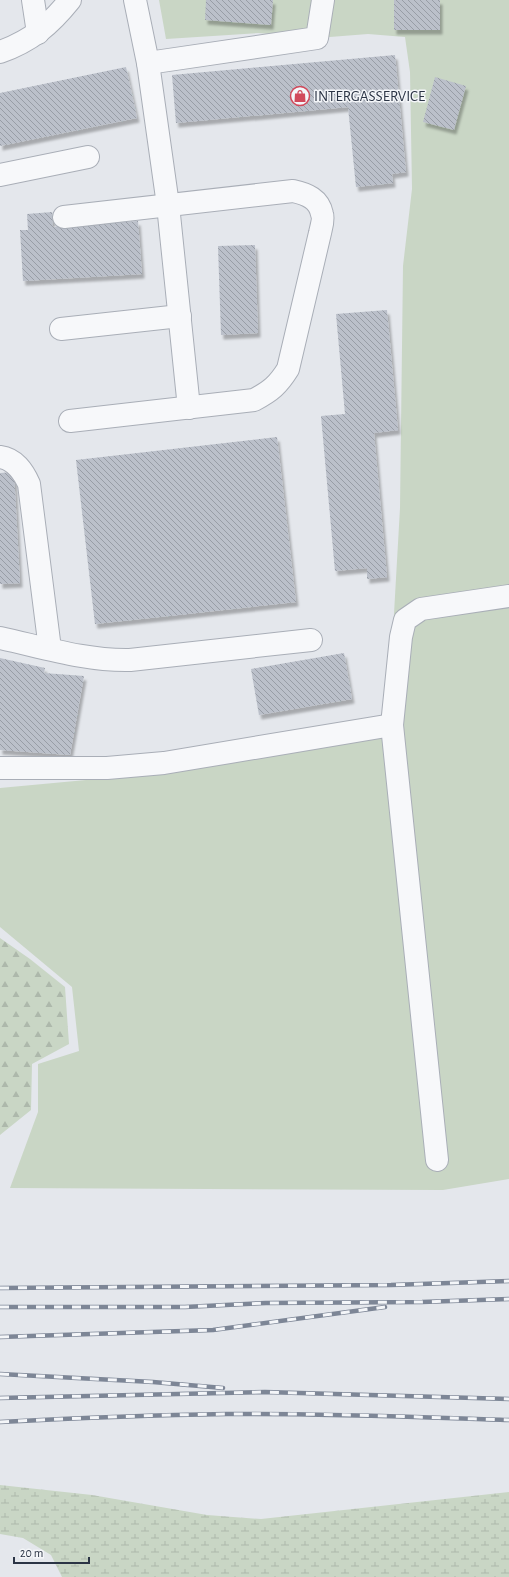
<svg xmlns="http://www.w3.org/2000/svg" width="509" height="1577" font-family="'Alegreya Sans',sans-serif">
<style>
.forest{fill:url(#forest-firs)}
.wetland{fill:url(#wetland-marsh)}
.garden{fill:#c9d6c5}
.building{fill:url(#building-back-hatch);filter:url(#shadow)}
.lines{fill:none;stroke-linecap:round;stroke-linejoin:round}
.minor-casing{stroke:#a9aeb7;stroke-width:24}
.minor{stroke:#f7f8fa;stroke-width:22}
.rail-casing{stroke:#7d8696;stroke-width:4.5}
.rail{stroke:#f4f6f9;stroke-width:3;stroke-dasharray:9;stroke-linecap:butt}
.labels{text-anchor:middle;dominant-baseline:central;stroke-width:3;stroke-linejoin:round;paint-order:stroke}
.poi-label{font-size:15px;fill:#2b3445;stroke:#f4f6f9;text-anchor:start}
</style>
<defs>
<pattern id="forest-firs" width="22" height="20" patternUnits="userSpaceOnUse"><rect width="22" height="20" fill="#c9d6c5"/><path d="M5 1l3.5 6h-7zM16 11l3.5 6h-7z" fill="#adb8ab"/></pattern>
<pattern id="wetland-marsh" width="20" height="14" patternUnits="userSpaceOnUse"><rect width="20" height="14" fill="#c9d6c5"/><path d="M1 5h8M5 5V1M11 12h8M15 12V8" fill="none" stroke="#adb8ab"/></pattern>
<pattern id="building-back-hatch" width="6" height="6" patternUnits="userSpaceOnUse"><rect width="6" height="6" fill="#bbc0ca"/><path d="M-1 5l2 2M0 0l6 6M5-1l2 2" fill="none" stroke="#989da6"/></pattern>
<filter id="shadow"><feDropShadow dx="2.5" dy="4.5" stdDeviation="1" flood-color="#0004"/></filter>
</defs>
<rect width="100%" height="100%" fill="#e4e7ec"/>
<polygon class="forest" points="0,938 30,959 65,987 69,1044 32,1064 31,1110 0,1135"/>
<polygon class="wetland" points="0,1485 92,1495 207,1515 261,1519 509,1492 509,1577 62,1577 51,1555 23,1538 0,1534"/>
<polygon class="garden" points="159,0 509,0 509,1179 443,1190 10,1188 38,1112 38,1064 79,1051 72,987 0,927 0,788 161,773 388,719 400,508 403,266 412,189 410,72 405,37 368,34 317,38 258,33 166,39"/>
<g class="building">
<polygon points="206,0 273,0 271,25 205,20"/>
<rect x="394" y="0" width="46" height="30"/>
<polygon points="395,55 406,172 392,174 393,183 356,187 348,107 176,123 172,75"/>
<polygon points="126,67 137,118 0,146 0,93"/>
<polygon points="435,77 466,86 454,130 423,122"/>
<polygon points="52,212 53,227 138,221 142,274 23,281 20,230 28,230 27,214"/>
<polygon points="255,245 258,333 221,335 218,246"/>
<polygon points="387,310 398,430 374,433 387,577 367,579 367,568 335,571 321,416 345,414 336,314"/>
<polygon points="277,437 296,602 95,624 76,460"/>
<polygon points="14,472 20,583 0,584 0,473"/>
<polygon points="344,653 352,699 259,715 251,669"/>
<polygon points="0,658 45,668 44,673 84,676 70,755 0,750"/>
</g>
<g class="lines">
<defs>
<g id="minor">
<polyline points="33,0 38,33"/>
<polyline points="135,0 148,63 168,205 189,408"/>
<path d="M0,52C31,41 50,25 70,0"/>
<polyline points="148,63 317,38 323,0"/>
<polyline points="0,175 88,157"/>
<path d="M64,217L293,191C307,194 319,199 322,214C324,219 321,228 320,233L288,369C278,385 271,391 254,400L70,421"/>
<polyline points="61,329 180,316"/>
<path d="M0,457C15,459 23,471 29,484L50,649"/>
<path d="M0,638C42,647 86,661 130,660L311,640"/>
<polyline points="0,768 107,768 164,763 392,725"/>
<polyline points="437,1160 392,725 401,637 405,620 421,609 509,596"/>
</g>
</defs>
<use href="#minor" class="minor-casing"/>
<use href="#minor" class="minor"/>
<defs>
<g id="rail">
<polyline points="0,1288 391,1285 509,1281"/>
<polyline points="0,1307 185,1307 266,1303 422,1302 509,1299"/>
<polyline points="0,1337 213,1330 385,1307"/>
<polyline points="0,1374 153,1382 223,1388"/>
<polyline points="0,1398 265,1392 509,1399"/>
<path d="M0,1422C76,1418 151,1415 227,1414C321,1413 415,1417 509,1420"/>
</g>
</defs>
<use href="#rail" class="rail-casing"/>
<use href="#rail" class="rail"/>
</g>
<defs>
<symbol id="shop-ring" viewBox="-11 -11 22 22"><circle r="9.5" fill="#f4f6f9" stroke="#d1495b" stroke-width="1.5"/><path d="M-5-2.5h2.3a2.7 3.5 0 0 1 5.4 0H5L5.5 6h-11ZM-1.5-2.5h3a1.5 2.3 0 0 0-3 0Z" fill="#d1495b"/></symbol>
</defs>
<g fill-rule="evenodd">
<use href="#shop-ring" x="289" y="85" width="22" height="22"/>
</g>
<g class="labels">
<g class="poi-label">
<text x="314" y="96">INTERGASSERVICE</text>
</g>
</g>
<path d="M14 1557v6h75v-6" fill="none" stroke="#2b3445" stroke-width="2"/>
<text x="20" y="1557" font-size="12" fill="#2b3445" stroke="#f4f6f9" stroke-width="3" paint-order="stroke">20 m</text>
</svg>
